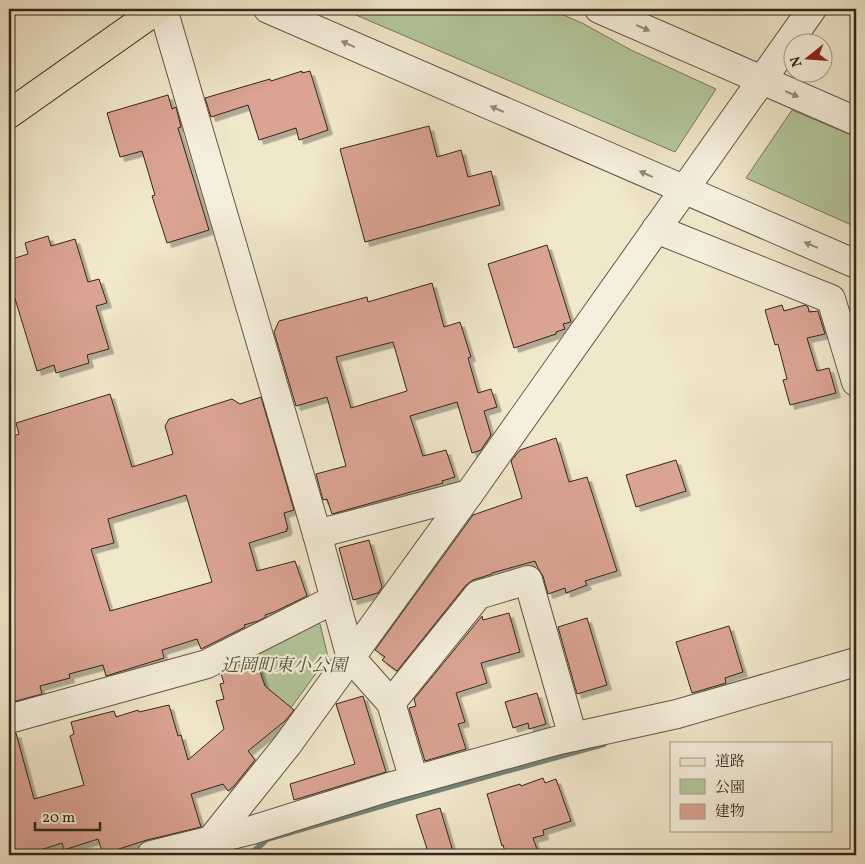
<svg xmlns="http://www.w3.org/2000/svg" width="865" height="864" font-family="Vollkorn,'Noto Serif JP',serif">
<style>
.green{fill:#b4c79c;stroke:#74775a}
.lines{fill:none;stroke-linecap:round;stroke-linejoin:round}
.stream{stroke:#718377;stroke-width:6}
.building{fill:#daa393;stroke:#332719;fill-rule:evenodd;filter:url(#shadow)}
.minor-casing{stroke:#625746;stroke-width:30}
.major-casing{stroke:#332719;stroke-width:30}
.minor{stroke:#f6efdd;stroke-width:28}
.major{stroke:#f1e7cb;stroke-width:28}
.oneway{fill:#948b7b}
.labels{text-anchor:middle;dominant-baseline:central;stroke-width:4.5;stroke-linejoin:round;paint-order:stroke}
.park-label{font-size:18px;font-style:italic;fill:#534f3a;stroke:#f6efdd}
</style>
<defs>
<filter id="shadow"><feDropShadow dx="4.5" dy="4.5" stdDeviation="0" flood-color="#0004"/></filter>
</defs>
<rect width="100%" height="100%" fill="#f1e7cb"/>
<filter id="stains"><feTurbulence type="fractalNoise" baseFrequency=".004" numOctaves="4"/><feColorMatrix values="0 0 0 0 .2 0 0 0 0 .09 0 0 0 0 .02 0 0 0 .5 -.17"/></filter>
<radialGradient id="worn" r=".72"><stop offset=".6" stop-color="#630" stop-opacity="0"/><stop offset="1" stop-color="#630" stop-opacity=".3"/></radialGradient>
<g class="green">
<polygon points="342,9 549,9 582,23 631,50 716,89 675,152"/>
<polygon points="792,110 856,137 856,227 746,178"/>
<polygon points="306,618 320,624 328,657 290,709 255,684 247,653"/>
</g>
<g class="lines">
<polyline class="stream" points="250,855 267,839 405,799 604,744"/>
</g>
<g class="building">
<polygon points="302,71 302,73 310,71 328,130 299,140 296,128 259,140 248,105 211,117 205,98 270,79 271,81"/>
<polygon points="168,95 172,109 176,107 181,127 178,128 209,230 167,243 152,196 155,195 142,151 120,157 107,113"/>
<polygon points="429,126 437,157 461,150 468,177 491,171 500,205 365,242 340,149"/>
<polygon points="48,236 51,246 75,239 88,282 99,279 107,303 96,306 109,349 87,355 89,363 56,373 54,365 37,371 9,279 9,260 28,254 25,243"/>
<polygon points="547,245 571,322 563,324 565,329 556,332 556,334 514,348 488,264"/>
<path d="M432,283L444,327L460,322L471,357L468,358L478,393L491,389L497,407L484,411L491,435L481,450L472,453L457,402L410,416L423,456L446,450L455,477L442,481L443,483L332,514L327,499L323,500L316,474L346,466L327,397L296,406L274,332L279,321L367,297L368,302ZM393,342L407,391L351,408L336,357Z"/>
<polygon points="782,305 784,311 805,305 808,307 809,312 818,311 825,334 807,338 817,371 829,368 836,393 790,405 783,380 787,379 778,344 775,345 765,310"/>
<path d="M110,394L132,467L173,454L165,426L169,419L232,399L240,404L261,397L294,510L284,513L288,529H286L287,531L249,543L257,571L295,561L307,596L274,612L265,615L266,617L258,621L244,625L245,627L201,649L197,639L162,650L164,658L106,676L103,665L69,674L70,678L40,686L42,694L9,703V438L19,434L16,423ZM186,495L212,582L110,611L91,549L114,543L108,519Z"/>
<polygon points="556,438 569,482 587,477 617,571 585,581 587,585 566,593 565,588 548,594 543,576 538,568 535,561 492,573 492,574 473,580 466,585 397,671 382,660 385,657 375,650 473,515 522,498 511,461 520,450"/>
<polygon points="676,460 686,491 636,507 626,475"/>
<polygon points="369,540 382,587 378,593 353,600 339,548"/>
<polygon points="509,613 520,652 481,663 487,683 456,693 465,722 458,724 466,749 425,761 409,708 416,706 414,699 482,616 483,620"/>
<polygon points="587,618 607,685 577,694 558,627"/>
<polygon points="729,626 743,672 725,678 726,683 692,693 676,642"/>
<polygon points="255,657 265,686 294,710 286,720 248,751 255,760 234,786 228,791 223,784 191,794 201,827 147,840 103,854 98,839 64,850 62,843 25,855 9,855 9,734 16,733 34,799 84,785 70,736 74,734 71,722 114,711 116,717 138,710 139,712 169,705 178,736 181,735 188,760 224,729 216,701 224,699 220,684 224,683 221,674"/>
<polygon points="537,693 546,724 529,729 528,723 513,728 505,702"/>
<polygon points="363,696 386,772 294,800 290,784 355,764 336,704"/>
<polygon points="543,778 545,783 556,779 571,821 543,830 544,835 533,838 539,855 506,855 503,845 502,846 487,794 520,784 521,786"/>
<polygon points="440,808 454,855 429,855 416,815"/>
</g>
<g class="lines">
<defs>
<g id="minor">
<polyline points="163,9 317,534 469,494"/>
<polyline points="268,9 856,264"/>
<polyline points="599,9 856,121"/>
<polyline points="656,229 831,299 856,382"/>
<polyline points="317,534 351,658 391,703 414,780"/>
<polyline points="391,703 478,595 528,580 573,737"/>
<polyline points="9,719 207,664 335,599"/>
<polyline points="151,855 252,830 389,787 559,740 677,714 856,662"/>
<polyline points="199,855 288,744 469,494 812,9"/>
</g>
<polyline id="major" points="9,114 158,9"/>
</defs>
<use href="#minor" class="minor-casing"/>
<use href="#major" class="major-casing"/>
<use href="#minor" class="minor"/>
<use href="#major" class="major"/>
</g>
<defs><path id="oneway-solid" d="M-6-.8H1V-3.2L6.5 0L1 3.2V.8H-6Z" transform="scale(1.25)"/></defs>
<g class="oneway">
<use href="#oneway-solid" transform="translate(643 28) rotate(24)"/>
<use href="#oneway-solid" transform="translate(348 44) rotate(-156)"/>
<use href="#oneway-solid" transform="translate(792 94) rotate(23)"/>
<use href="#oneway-solid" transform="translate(497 109) rotate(-156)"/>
<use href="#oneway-solid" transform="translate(646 174) rotate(-156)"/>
<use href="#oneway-solid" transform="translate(811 245) rotate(-157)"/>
</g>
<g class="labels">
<g class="park-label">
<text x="284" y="666">近岡町東小公園</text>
</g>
</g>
<rect width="865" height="864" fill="none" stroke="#f1e7cb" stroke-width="30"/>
<rect x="10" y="10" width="845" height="844" fill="none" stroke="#332719" stroke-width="2.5"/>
<rect x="15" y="15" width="835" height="834" fill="none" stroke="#332719"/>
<rect x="670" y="742" width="162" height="90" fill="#f6efdd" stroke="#a89f8f"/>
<rect x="680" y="758" width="25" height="8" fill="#f1e7cb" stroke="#a89f8f"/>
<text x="715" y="766" font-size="15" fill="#332719">道路</text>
<rect x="680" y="779" width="25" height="15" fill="#b4c79c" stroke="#a89f8f"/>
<text x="715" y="792" font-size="15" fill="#332719">公園</text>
<rect x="680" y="804" width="25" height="15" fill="#daa393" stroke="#a89f8f"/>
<text x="715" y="816" font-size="15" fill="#332719">建物</text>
<g transform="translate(808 58) rotate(253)"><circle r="24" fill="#f6efdd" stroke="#a89f8f"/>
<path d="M0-4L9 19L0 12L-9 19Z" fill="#8f2418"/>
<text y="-8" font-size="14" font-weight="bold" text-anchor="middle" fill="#332719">N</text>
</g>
<path d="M35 822v8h65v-8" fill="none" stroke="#332719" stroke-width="2.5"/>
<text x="42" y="822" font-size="15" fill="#332719" stroke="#f6efdd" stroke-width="4" paint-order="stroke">20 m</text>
<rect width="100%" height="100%" filter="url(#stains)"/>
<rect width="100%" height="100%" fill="url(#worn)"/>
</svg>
